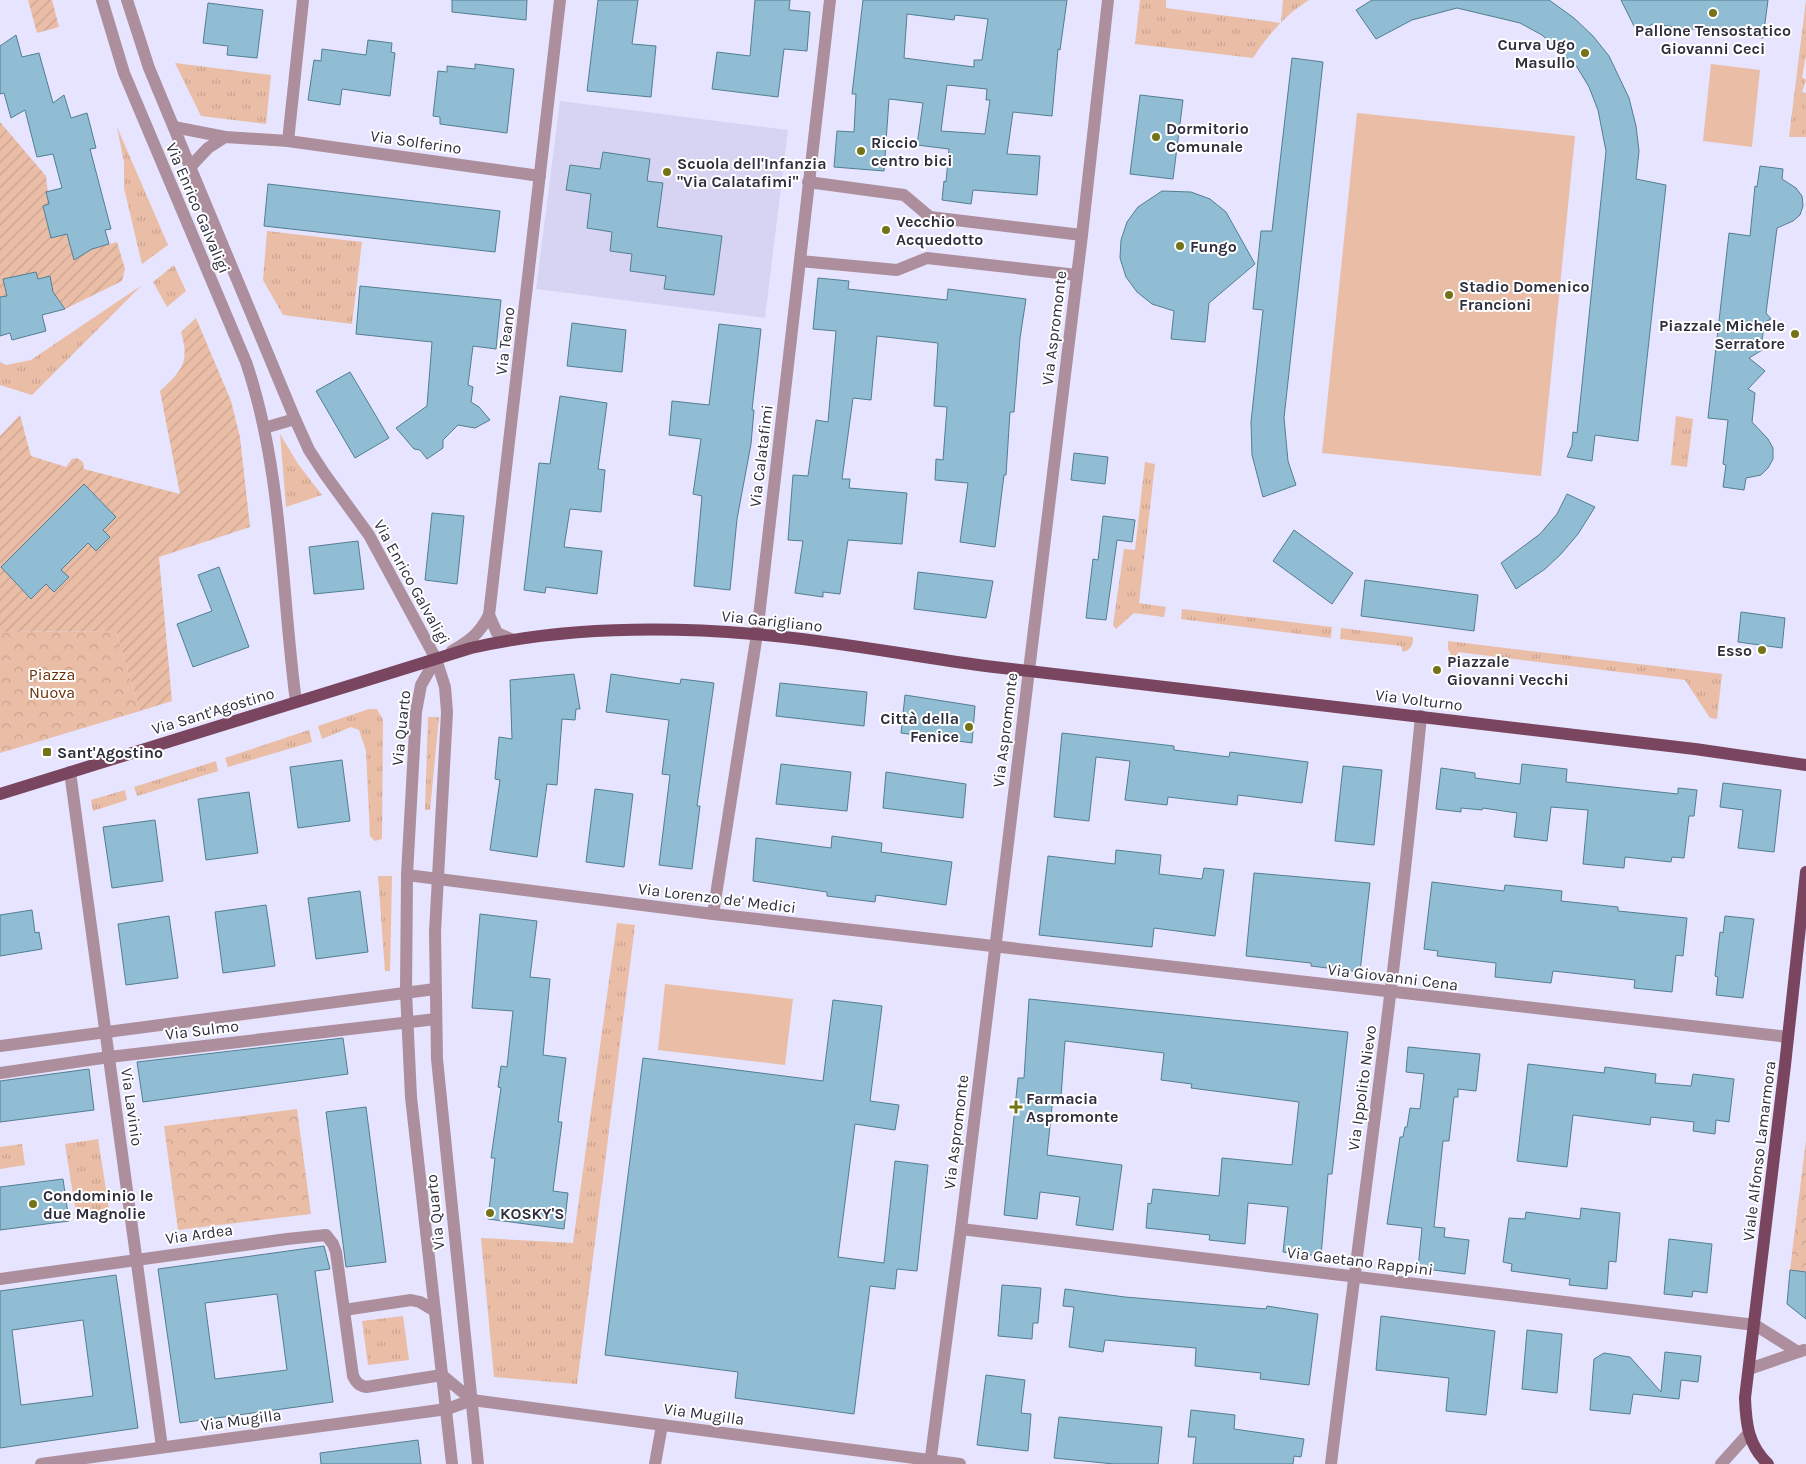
<svg xmlns="http://www.w3.org/2000/svg" width="1806" height="1464" font-family="Karla,sans-serif">
<style>
.built{fill:#d6d4f2}
.grass{fill:url(#grass-tufts)}
.park{fill:url(#park-crowns)}
.garden{fill:url(#garden-furrows)}
.pitch{fill:#eabda6}
.building{fill:#90bdd3;stroke:#527e92;fill-rule:evenodd}
.lines{fill:none;stroke-linecap:round;stroke-linejoin:round}
.minor{stroke:#ad8e9d;stroke-width:12}
.major{stroke:#79455f;stroke-width:12}
.poi-dot{fill:#747317;stroke:#fff;stroke-width:2}
.labels{text-anchor:middle;dominant-baseline:central;stroke-width:4;stroke-linejoin:round;paint-order:stroke}
.poi-label{font-size:16px;font-weight:bold;fill:#2f2e3e;stroke:#fff;text-anchor:start}
.street-label{font-size:16px;fill:#2f2e3e;stroke:#fff}
.park-label{font-size:16px;fill:#6b2f05;stroke:#fff}
</style>
<defs>
<pattern id="grass-tufts" width="24" height="20" patternUnits="userSpaceOnUse" patternTransform="scale(1.25)"><rect width="24" height="20" fill="#eabda6"/><path d="M3 7l-1-3M5 7V3M7 7l1-3M15 17l-1-3M17 17v-4M19 17l1-3" fill="none" stroke="#c9a390"/></pattern>
<pattern id="park-crowns" width="20" height="18" patternUnits="userSpaceOnUse" patternTransform="scale(1.25)"><rect width="20" height="18" fill="#eabda6"/><path d="M2 6a3 3 0 1 1 6 0M12 15a3 3 0 1 1 6 0" fill="none" stroke="#c9a390"/></pattern>
<pattern id="garden-furrows" width="10" height="10" patternUnits="userSpaceOnUse" patternTransform="scale(1.25)"><rect width="10" height="10" fill="#eabda6"/><path d="M-1 1l2-2M0 10L10 0M9 11l2-2" fill="none" stroke="#c9a390"/></pattern>
</defs>
<rect width="100%" height="100%" fill="#e6e4fe"/>
<polygon class="built" points="560,101 788,130 765,318 536,289"/>
<g class="grass">
<path d="M1140,0H1166V8L1281,23L1283,0H1309C1286,14 1267,36 1253,58L1135,44Z"/>
<polygon points="1806,0 1806,55 1802,77 1806,80 1802,92 1806,93 1806,137 1789,137"/>
<polygon points="175,63 271,75 266,124 201,116"/>
<polygon points="117,127 168,245 142,264 124,188 124,162"/>
<polygon points="267,231 362,242 352,324 283,315 263,280"/>
<polygon points="174,265 186,291 167,307 153,282"/>
<polygon points="142,285 32,395 0,385 0,362 6,365 31,360"/>
<polygon points="1676,416 1693,419 1687,467 1671,465"/>
<polygon points="280,434 298,464 322,495 286,507"/>
<polygon points="1145,462 1155,464 1139,603 1166,607 1164,617 1134,613 1116,629 1113,625 1124,549 1135,550"/>
<polygon points="1182,609 1332,627 1331,638 1181,619"/>
<path d="M1341,628L1413,637C1413,645 1411,650 1403,652L1401,646L1340,639Z"/>
<polygon points="1448,641 1722,674 1717,719 1710,718 1685,680 1458,652 1457,656 1452,657 1448,649"/>
<polygon points="369,709 377,709 383,720 382,839 375,841 370,836 366,751 359,730 351,727 322,739 318,726"/>
<polygon points="428,717 439,717 430,810 425,810"/>
<polygon points="309,730 312,742 228,767 225,758"/>
<polygon points="216,761 218,771 137,796 134,787"/>
<polygon points="125,790 127,800 93,811 91,800"/>
<polygon points="378,876 392,876 390,971 385,971"/>
<polygon points="617,923 635,925 577,1384 494,1377 481,1238 573,1243"/>
<polygon points="98,1139 110,1215 77,1220 65,1144"/>
<polygon points="22,1144 25,1165 0,1169 0,1147"/>
<polygon points="403,1316 409,1360 368,1365 362,1321"/>
</g>
<g class="park">
<polygon points="116,631 140,711 0,753 0,632"/>
<polygon points="297,1109 311,1214 178,1230 164,1126"/>
<polygon points="1806,1140 1806,1271 1804,1272 1790,1270"/>
</g>
<g class="garden">
<polygon points="28,0 52,0 59,27 37,33"/>
<polygon points="0,122 46,176 49,204 43,206 51,238 67,234 74,260 92,249 117,242 125,269 122,281 65,309 53,292 50,276 38,279 36,273 4,279 7,296 0,297"/>
<path d="M196,318L231,401L240,437L250,527L159,557L172,701L140,711L116,631L0,632V436L20,415L31,456L66,467L72,459L77,458L83,462L84,469L180,494L160,391C182,371 190,362 181,332Z"/>
</g>
<g class="pitch">
<polygon points="1711,64 1760,70 1752,147 1703,141"/>
<polygon points="1357,113 1575,136 1541,476 1322,453"/>
<polygon points="665,984 793,999 785,1065 658,1050"/>
</g>
<g class="building">
<polygon points="452,0 527,0 526,20 452,12"/>
<polygon points="598,0 638,0 632,44 656,46 651,97 587,91"/>
<polygon points="755,0 790,0 789,10 810,12 807,51 784,49 778,97 712,89 717,52 750,56"/>
<path d="M863,0H1067L1060,50L1058,49L1052,116L1013,112L1007,154L1040,156L1037,195L973,190L971,204L942,200L944,181L946,182L949,149L917,145L923,103L889,99L884,171L834,167L837,131L854,132L856,94H852ZM907,14L954,20L955,15L988,19L982,60H974V67L904,58ZM947,85L987,89L986,100H990L985,134L941,131Z"/>
<polygon points="1372,0 1549,0 1574,18 1593,36 1609,56 1629,98 1636,126 1639,151 1636,179 1666,185 1638,441 1595,435 1592,461 1567,457 1572,445 1573,432 1577,433 1606,151 1598,110 1589,87 1577,67 1542,35 1520,23 1457,8 1412,20 1376,39 1356,10"/>
<polygon points="1621,0 1768,0 1763,38 1652,24 1645,30 1636,30"/>
<polygon points="208,3 263,10 257,58 227,55 228,46 203,43"/>
<polygon points="16,35 22,57 39,53 53,103 64,95 71,118 87,113 96,148 90,149 111,229 105,230 109,244 92,249 74,260 67,234 51,238 43,206 49,204 46,192 62,188 53,154 37,157 25,110 11,118 4,93 0,94 0,46"/>
<polygon points="368,40 392,43 391,52 395,53 390,96 342,89 340,105 308,100 314,60 321,61 322,49 366,55"/>
<polygon points="1292,58 1323,62 1284,418 1288,461 1296,485 1263,497 1252,455 1251,422 1263,310 1253,309 1261,231 1272,231"/>
<polygon points="475,64 514,69 507,133 440,124 440,117 433,116 438,71 447,72 447,66 475,69"/>
<polygon points="1140,95 1183,100 1173,179 1130,174"/>
<polygon points="603,152 650,159 647,181 663,183 657,227 722,236 714,295 664,289 666,276 630,271 632,254 610,251 612,232 587,228 591,194 566,190 570,165 600,169"/>
<polygon points="1760,166 1783,169 1782,179 1796,188 1802,196 1803,206 1800,215 1793,221 1777,228 1766,313 1771,319 1765,322 1762,340 1769,346 1749,358 1765,371 1748,389 1755,393 1752,422 1768,439 1773,448 1773,459 1768,468 1761,475 1746,478 1744,490 1723,487 1726,465 1723,464 1728,420 1708,418 1729,233 1750,236 1755,186 1757,187"/>
<polygon points="268,184 500,211 495,252 264,226"/>
<polygon points="1162,191 1191,192 1210,199 1226,212 1255,264 1209,303 1205,342 1171,339 1174,311 1152,304 1137,292 1126,277 1120,258 1121,240 1127,222 1138,207"/>
<polygon points="36,272 38,279 50,276 53,292 65,309 42,315 46,331 12,340 10,333 0,336 0,297 7,296 3,279"/>
<polygon points="818,278 849,281 848,289 947,300 948,289 1026,299 1020,338 1014,412 1010,412 1006,475 1004,475 995,547 960,542 968,483 935,480 936,459 943,460 947,407 934,406 938,343 877,336 871,400 853,398 842,479 850,479 849,488 907,493 902,544 848,540 840,594 823,592 823,597 795,593 803,541 788,540 793,475 808,476 816,420 828,422 836,331 813,329"/>
<polygon points="360,286 501,300 496,349 473,346 468,385 473,387 471,402 479,407 490,420 475,428 458,425 443,440 443,448 427,459 420,450 414,449 396,428 427,406 432,342 356,334"/>
<polygon points="572,323 626,330 622,372 567,366"/>
<polygon points="719,324 761,329 752,410 754,410 751,444 737,519 730,590 694,586 702,496 693,494 701,439 669,435 672,401 709,405"/>
<polygon points="350,372 389,438 355,458 316,391"/>
<polygon points="560,396 607,403 598,469 605,470 601,512 570,509 564,547 602,551 597,594 546,587 545,593 524,590 539,463 550,464"/>
<polygon points="1074,453 1108,457 1105,484 1071,480"/>
<polygon points="84,484 116,517 103,530 110,537 96,551 88,543 61,570 69,577 54,592 46,584 31,599 1,567"/>
<polygon points="1567,494 1595,507 1578,534 1561,554 1545,569 1516,589 1501,563 1540,534 1557,514"/>
<polygon points="432,513 464,516 457,584 425,580"/>
<polygon points="1103,516 1135,520 1132,542 1117,540 1106,620 1086,618 1093,559 1098,560"/>
<polygon points="1294,530 1353,573 1332,604 1273,561"/>
<polygon points="358,541 364,589 314,594 309,547"/>
<polygon points="219,567 249,647 193,667 177,624 212,611 198,575"/>
<polygon points="918,572 993,581 986,618 914,609"/>
<polygon points="1365,580 1478,595 1474,631 1361,616"/>
<polygon points="1741,612 1785,618 1782,648 1738,642"/>
<polygon points="574,674 580,709 576,709 575,720 562,719 557,785 547,784 537,857 490,850 500,780 495,779 499,737 512,739 510,680"/>
<polygon points="611,674 680,684 681,679 714,683 697,806 700,806 692,869 659,865 670,775 662,774 669,720 606,712"/>
<polygon points="780,683 867,692 864,726 776,716"/>
<polygon points="905,695 975,706 972,743 901,733"/>
<polygon points="1062,733 1174,746 1174,750 1229,757 1230,752 1308,762 1302,803 1238,795 1237,805 1168,797 1167,805 1125,800 1130,761 1096,757 1089,821 1054,817"/>
<polygon points="342,760 350,821 298,828 290,767"/>
<polygon points="781,764 851,772 847,811 776,804"/>
<polygon points="1522,764 1567,769 1566,782 1678,794 1678,788 1697,790 1694,816 1689,816 1684,858 1672,857 1671,862 1625,857 1624,868 1583,864 1588,810 1551,807 1547,841 1514,837 1517,813 1483,808 1482,810 1461,808 1461,812 1436,809 1441,768 1475,773 1475,778 1520,784"/>
<polygon points="1343,766 1382,770 1374,845 1335,841"/>
<polygon points="886,772 966,784 963,818 883,808"/>
<polygon points="1723,783 1781,790 1774,852 1738,848 1743,810 1720,807"/>
<polygon points="595,789 633,794 624,867 586,862"/>
<polygon points="249,792 258,853 206,860 198,799"/>
<polygon points="155,820 163,881 112,888 103,827"/>
<polygon points="832,836 882,843 881,852 952,862 946,905 876,895 875,902 827,896 827,892 753,881 756,838 831,848"/>
<polygon points="1116,850 1161,855 1159,874 1202,879 1204,868 1224,870 1215,936 1154,928 1152,947 1039,935 1048,856 1115,864"/>
<polygon points="1254,873 1370,883 1360,972 1311,966 1311,963 1246,956"/>
<polygon points="1432,882 1504,891 1505,885 1562,891 1561,901 1618,907 1618,911 1687,918 1683,956 1676,955 1672,992 1634,988 1635,980 1553,971 1551,983 1495,977 1496,963 1437,956 1438,951 1424,949"/>
<polygon points="360,891 368,952 316,959 308,898"/>
<polygon points="266,905 275,966 223,973 215,912"/>
<polygon points="32,910 35,933 39,932 42,949 0,956 0,915"/>
<polygon points="480,914 537,921 530,977 550,979 543,1055 566,1058 558,1122 562,1122 553,1191 568,1193 564,1229 488,1219 495,1158 491,1158 501,1088 498,1087 501,1066 507,1067 513,1011 472,1008"/>
<polygon points="169,916 178,978 126,985 118,924"/>
<polygon points="1725,916 1754,919 1743,998 1716,995 1718,977 1715,976 1720,932 1723,933"/>
<polygon points="1029,999 1348,1032 1332,1174 1328,1174 1321,1256 1283,1252 1288,1207 1248,1203 1245,1244 1209,1240 1210,1235 1146,1228 1148,1203 1151,1204 1153,1189 1219,1196 1222,1158 1292,1165 1299,1102 1191,1088 1192,1084 1161,1080 1164,1053 1065,1041 1061,1097 1053,1097 1047,1155 1122,1165 1113,1230 1076,1225 1080,1197 1040,1192 1037,1219 1004,1215 1018,1078 1024,1078"/>
<polygon points="833,1000 882,1006 870,1101 899,1105 895,1130 855,1124 838,1257 884,1263 895,1161 928,1165 917,1271 897,1269 895,1289 870,1286 854,1414 735,1398 738,1372 605,1355 643,1058 823,1081"/>
<polygon points="343,1038 348,1074 143,1102 137,1062"/>
<polygon points="1408,1047 1480,1054 1476,1091 1458,1089 1458,1097 1454,1097 1449,1141 1443,1141 1434,1227 1445,1228 1444,1237 1469,1240 1465,1274 1418,1268 1422,1228 1387,1224 1400,1137 1403,1137 1405,1127 1407,1127 1410,1108 1420,1109 1424,1074 1406,1072"/>
<polygon points="1528,1064 1604,1073 1605,1067 1656,1074 1655,1083 1691,1086 1693,1074 1734,1079 1729,1122 1716,1120 1715,1134 1693,1131 1694,1122 1651,1117 1650,1125 1573,1115 1567,1167 1517,1161"/>
<polygon points="89,1069 94,1110 0,1122 0,1081"/>
<polygon points="366,1107 386,1262 346,1267 326,1112"/>
<polygon points="63,1179 69,1221 0,1230 0,1187"/>
<polygon points="1581,1208 1620,1213 1616,1262 1609,1261 1607,1289 1569,1285 1570,1279 1511,1271 1512,1264 1503,1262 1509,1218 1525,1219 1526,1212 1580,1219"/>
<polygon points="1669,1239 1712,1244 1707,1293 1693,1291 1692,1297 1664,1294"/>
<path d="M324,1246L330,1269L315,1271L333,1402L180,1423L158,1269ZM277,1294L287,1370L215,1379L205,1303Z"/>
<polygon points="1790,1270 1806,1272 1806,1319 1787,1304"/>
<path d="M116,1275L138,1428L0,1448V1291ZM83,1320L93,1396L21,1405L12,1330Z"/>
<polygon points="1002,1285 1041,1288 1038,1323 1033,1323 1032,1339 998,1336"/>
<polygon points="1065,1289 1125,1297 1266,1309 1267,1306 1318,1314 1309,1385 1260,1379 1261,1373 1195,1366 1196,1348 1105,1340 1103,1352 1069,1347 1074,1307 1063,1306"/>
<polygon points="1381,1316 1495,1331 1486,1415 1446,1411 1449,1378 1376,1370"/>
<polygon points="1527,1330 1562,1334 1557,1393 1522,1389"/>
<polygon points="1665,1352 1701,1356 1698,1382 1681,1380 1679,1399 1633,1394 1630,1414 1590,1410 1594,1359 1604,1353 1630,1357 1661,1392"/>
<polygon points="986,1375 1025,1380 1021,1413 1031,1414 1028,1451 977,1445"/>
<polygon points="1191,1410 1235,1415 1234,1429 1304,1439 1301,1457 1294,1456 1293,1464 1193,1464 1196,1437 1188,1437"/>
<polygon points="1059,1417 1162,1427 1158,1464 1114,1464 1054,1458"/>
<polygon points="418,1440 421,1464 321,1464 320,1453"/>
</g>
<g class="lines">
<g class="minor">
<path d="M102,0L124,73L246,362C283,471 281,589 296,702"/>
<polyline points="127,0 149,68 295,419 309,450 324,473 369,535 436,659 445,687 447,712 435,932 437,1059 478,1464"/>
<polyline points="174,127 225,137 288,141 540,176"/>
<polyline points="288,141 303,0"/>
<polyline points="190,167 208,148 225,137"/>
<polyline points="808,182 904,195 930,217 1082,235"/>
<polyline points="800,261 897,270 927,258 1077,275"/>
<polyline points="264,428 295,419"/>
<polyline points="489,615 497,633 511,639"/>
<path d="M452,651C470,641 480,633 489,615L560,0"/>
<polyline points="436,659 421,685 416,712 407,875 406,992 411,1097 452,1464"/>
<polyline points="70,772 162,1447"/>
<polyline points="407,875 713,914 1788,1037"/>
<polyline points="713,914 757,634 830,0"/>
<polyline points="0,1046 435,989"/>
<polyline points="0,1073 109,1057 436,1019"/>
<polyline points="961,1229 1755,1325 1798,1352"/>
<path d="M0,1279L287,1239L326,1235L333,1244L336,1252L353,1376C356,1382 358,1385 366,1387L442,1375"/>
<polyline points="344,1310 411,1300 420,1302 435,1311"/>
<polyline points="1749,1369 1804,1350"/>
<polyline points="442,1375 472,1400"/>
<polyline points="41,1464 447,1409 472,1400 960,1464"/>
<polyline points="655,1464 662,1425"/>
<polyline points="930,1464 961,1229 1082,235 1108,0"/>
<path d="M1331,1464C1361,1215 1397,966 1421,716"/>
<polyline points="1721,1464 1748,1434"/>
</g>
<g class="major">
<path d="M0,794L471,648C564,627 659,626 754,634C834,640 914,657 994,667C1227,695 1462,721 1695,749L1806,765"/>
<path d="M1768,1464C1748,1445 1746,1424 1745,1398L1785,1065L1806,872"/>
</g>
</g>
<g class="poi-dot">
<circle cx="1713" cy="13" r="5"/>
<circle cx="1585" cy="53" r="5"/>
<circle cx="1156" cy="137" r="5"/>
<circle cx="861" cy="151" r="5"/>
<circle cx="667" cy="172" r="5"/>
<circle cx="886" cy="230" r="5"/>
<circle cx="1180" cy="246" r="5"/>
<circle cx="1449" cy="295" r="5"/>
<circle cx="1795" cy="334" r="5"/>
<circle cx="1762" cy="650" r="5"/>
<circle cx="1437" cy="670" r="5"/>
<circle cx="969" cy="727" r="5"/>
<rect x="42" y="747" width="10" height="10" rx="2.5"/>
<path d="M1013.5 1099.5h5v5h5v5h-5v5h-5v-5h-5v-5h5z"/>
<circle cx="33" cy="1204" r="5"/>
<circle cx="490" cy="1213" r="5"/>
</g>
<g class="labels">
<g class="poi-label">
<text x="1713" y="30" text-anchor="middle">Pallone Tensostatico<tspan x="1713" dy="18">Giovanni Ceci</tspan></text>
<text x="1575" y="44" text-anchor="end">Curva Ugo<tspan x="1575" dy="18">Masullo</tspan></text>
<text x="1166" y="128">Dormitorio<tspan x="1166" dy="18">Comunale</tspan></text>
<text x="871" y="142">Riccio<tspan x="871" dy="18">centro bici</tspan></text>
<text x="677" y="163">Scuola dell'Infanzia<tspan x="677" dy="18">"Via Calatafimi"</tspan></text>
<text x="896" y="221">Vecchio<tspan x="896" dy="18">Acquedotto</tspan></text>
<text x="1190" y="246">Fungo</text>
<text x="1459" y="286">Stadio Domenico<tspan x="1459" dy="18">Francioni</tspan></text>
<text x="1785" y="325" text-anchor="end">Piazzale Michele<tspan x="1785" dy="18">Serratore</tspan></text>
<text x="1752" y="650" text-anchor="end">Esso</text>
<text x="1447" y="661">Piazzale<tspan x="1447" dy="18">Giovanni Vecchi</tspan></text>
<text x="959" y="718" text-anchor="end">Città della<tspan x="959" dy="18">Fenice</tspan></text>
<text x="57" y="752">Sant'Agostino</text>
<text x="1026" y="1098">Farmacia<tspan x="1026" dy="18">Aspromonte</tspan></text>
<text x="43" y="1195">Condominio le<tspan x="43" dy="18">due Magnolie</tspan></text>
<text x="500" y="1213">KOSKY'S</text>
</g>
<g class="street-label">
<text transform="translate(416 142) rotate(8)">Via Solferino</text>
<text transform="translate(198 208) rotate(67)">Via Enrico Galvaligi</text>
<text transform="translate(1054 328) rotate(-83)">Via Aspromonte</text>
<text transform="translate(505 341) rotate(-83)">Via Teano</text>
<text transform="translate(761 456) rotate(-83)">Via Calatafimi</text>
<text transform="translate(412 582) rotate(61)">Via Enrico Galvaligi</text>
<text transform="translate(772 621) rotate(6)">Via Garigliano</text>
<text transform="translate(1419 700) rotate(7)">Via Volturno</text>
<text transform="translate(213 711) rotate(-17)">Via Sant'Agostino</text>
<text transform="translate(401 728) rotate(-84)">Via Quarto</text>
<text transform="translate(1005 730) rotate(-83)">Via Aspromonte</text>
<text transform="translate(717 898) rotate(7)">Via Lorenzo de' Medici</text>
<text transform="translate(1393 977) rotate(7)">Via Giovanni Cena</text>
<text transform="translate(202 1030) rotate(-7)">Via Sulmo</text>
<text transform="translate(1362 1088) rotate(-82)">Via Ippolito Nievo</text>
<text transform="translate(132 1107) rotate(82)">Via Lavinio</text>
<text transform="translate(956 1132) rotate(-83)">Via Aspromonte</text>
<text transform="translate(1759 1151) rotate(-83)">Viale Alfonso Lamarmora</text>
<text transform="translate(435 1212) rotate(-96)">Via Quarto</text>
<text transform="translate(199 1234) rotate(-8)">Via Ardea</text>
<text transform="translate(1360 1261) rotate(7)">Via Gaetano Rappini</text>
<text transform="translate(704 1414) rotate(8)">Via Mugilla</text>
<text transform="translate(241 1420) rotate(-8)">Via Mugilla</text>
</g>
<g class="park-label">
<text x="52" y="674">Piazza<tspan x="52" dy="18">Nuova</tspan></text>
</g>
</g>
</svg>
